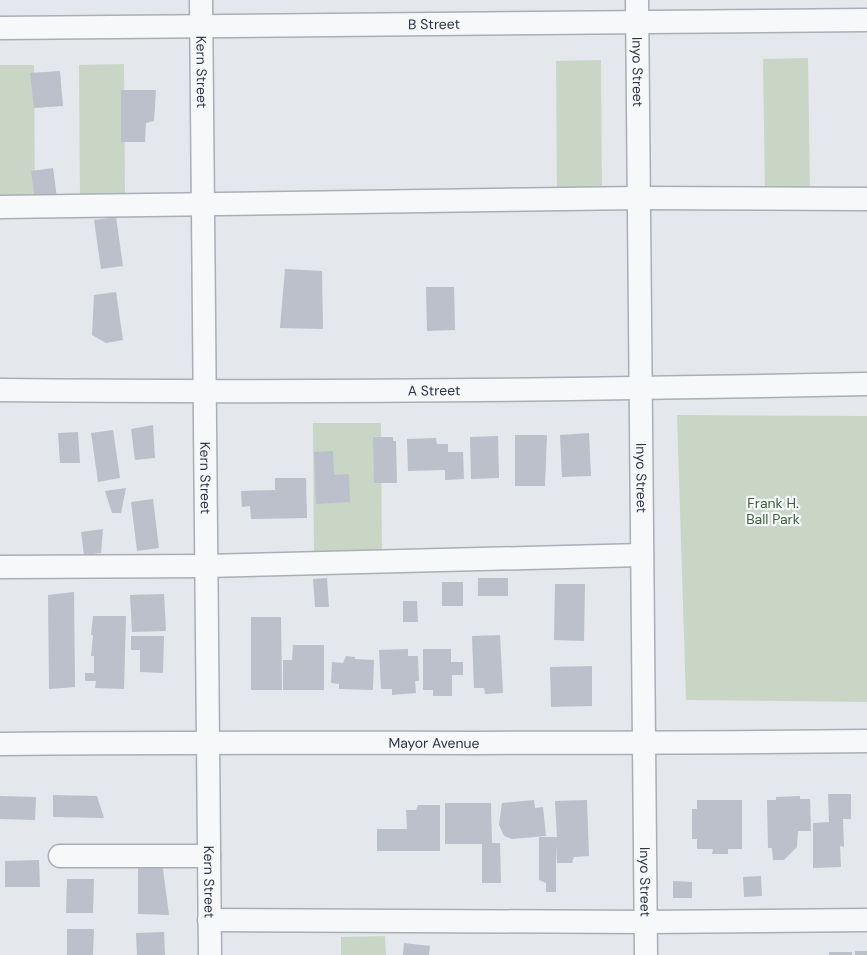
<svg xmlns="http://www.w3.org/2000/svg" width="867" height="955" font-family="'DM Sans',sans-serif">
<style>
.green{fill:#c9d6c5}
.building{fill:#bbc0ca}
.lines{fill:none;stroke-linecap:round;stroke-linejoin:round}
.minor-casing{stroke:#a9aeb7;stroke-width:25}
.minor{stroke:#f7f8fa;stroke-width:22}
.labels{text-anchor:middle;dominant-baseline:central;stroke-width:4.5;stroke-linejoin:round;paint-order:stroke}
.street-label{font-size:14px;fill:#2b3445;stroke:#f4f6f9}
.park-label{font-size:14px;fill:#3f6138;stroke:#f4f6f9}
</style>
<rect width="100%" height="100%" fill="#e4e7ec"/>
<g class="green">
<polygon points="808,58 810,193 765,194 763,59"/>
<polygon points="601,60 602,196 557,196 556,61"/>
<polygon points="124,64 125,199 80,200 79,65"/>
<polygon points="0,65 34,65 35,200 0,200"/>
<polygon points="677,415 867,416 867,702 686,700"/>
<polygon points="313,423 381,423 382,558 314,558"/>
<polygon points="385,936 386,955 341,955 341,937"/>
</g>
<g class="building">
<polygon points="60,71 63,106 34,108 30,73"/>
<polygon points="121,90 156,90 154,121 146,123 145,142 121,142"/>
<polygon points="53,168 57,198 35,200 31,171"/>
<polygon points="116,217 123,266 101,269 94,220"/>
<polygon points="285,269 322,271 323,329 280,328"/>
<polygon points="426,287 454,287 455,330 427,331"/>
<polygon points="116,292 123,340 106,343 92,335 94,295"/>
<polygon points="153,425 155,458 135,460 131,429"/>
<polygon points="113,430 120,478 98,482 91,433"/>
<polygon points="78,432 80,463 60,463 58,433"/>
<polygon points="589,433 591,476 562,477 560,435"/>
<polygon points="515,435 547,435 545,486 515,486"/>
<polygon points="498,436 499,478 471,479 470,437"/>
<polygon points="373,437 393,437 393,441 396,441 397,483 374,483"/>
<polygon points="436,438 437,444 448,444 448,452 463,452 464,479 445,480 445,470 408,471 407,439"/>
<polygon points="333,451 334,475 349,474 350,502 316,504 314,452"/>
<polygon points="275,478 306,478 307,518 251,519 250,506 242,507 241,491 275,490"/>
<polygon points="126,488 121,513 112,513 105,491"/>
<polygon points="153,499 159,548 137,551 131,502"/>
<polygon points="103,529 101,553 84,555 81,532"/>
<polygon points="327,578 329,607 315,607 313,579"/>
<rect x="478" y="578" width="30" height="18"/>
<rect x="442" y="582" width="21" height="24"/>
<polygon points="555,584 585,584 584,641 554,640"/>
<polygon points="74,592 75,687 49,689 48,595"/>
<polygon points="164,594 166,631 132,632 130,595"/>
<polygon points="403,601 417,601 418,622 403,622"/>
<polygon points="93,616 126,616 124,689 95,688 96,681 85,681 85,673 94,673 94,656 91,656 93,635 91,635"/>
<polygon points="251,617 281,617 282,690 251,690"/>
<polygon points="500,635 503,693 485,694 484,688 474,688 472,636"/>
<polygon points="131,636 164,636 163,673 140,672 140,650 131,650"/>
<polygon points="293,645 324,645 324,690 283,690 283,660 292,660"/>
<polygon points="408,649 408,656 418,656 419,681 415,681 416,693 392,695 392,689 381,689 379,650"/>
<polygon points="423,649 451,649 451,662 463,662 463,675 452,675 452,696 433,696 433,690 423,690"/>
<polygon points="346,656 355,657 355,659 374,660 373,690 339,689 339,684 331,683 332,662 343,663"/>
<polygon points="592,666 592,706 551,707 550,667"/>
<polygon points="828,794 851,794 851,819 843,819 844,847 840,846 841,867 813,868 813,823 829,822"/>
<polygon points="53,795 97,796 104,818 53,817"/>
<polygon points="0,796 36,797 35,820 0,819"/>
<polygon points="800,796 800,799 810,799 811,831 798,831 797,847 784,860 773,860 772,848 768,848 767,800 776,800 776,797"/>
<polygon points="534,800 535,808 543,807 546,836 512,839 504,836 499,825 502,803"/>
<polygon points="587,800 589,856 574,857 572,863 557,863 556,845 556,892 546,892 546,883 539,880 539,837 557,837 555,801"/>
<polygon points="697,800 742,800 742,849 728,849 728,854 712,854 713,849 697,849 697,839 692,839 692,809 697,809"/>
<polygon points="445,803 491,803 492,843 500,843 501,883 482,883 482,844 445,844"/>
<polygon points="418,805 440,805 440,851 377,851 377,829 407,829 406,810 416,810"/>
<polygon points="39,860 40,887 5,887 5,861"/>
<polygon points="138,861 162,862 169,915 138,914"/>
<polygon points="761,876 762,896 744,897 743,877"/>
<polygon points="67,879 94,879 93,913 66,913"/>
<polygon points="673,881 692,882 692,898 673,898"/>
<polygon points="67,929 94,929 93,955 67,955"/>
<polygon points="164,932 165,955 137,955 136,933"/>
<polygon points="404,943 430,946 429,955 403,955"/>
<rect x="855" y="951" width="12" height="4"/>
<rect x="829" y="952" width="23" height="3"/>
</g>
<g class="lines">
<defs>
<g id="minor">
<path id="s1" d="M201,0L210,955"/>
<path id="s2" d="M637,0L646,955"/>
<path id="s3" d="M0,28L867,20"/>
<polyline points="0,207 638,198 867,199"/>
<path id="s4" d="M0,390C289,393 578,390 867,384"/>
<polyline points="0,567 206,566 642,555"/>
<path id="s5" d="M0,744C289,741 578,745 867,741"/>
<polyline points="60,856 209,856"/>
<polyline points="209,920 646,922 867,920"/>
</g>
</defs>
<use href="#minor" class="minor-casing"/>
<use href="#minor" class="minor"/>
</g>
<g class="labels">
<g class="street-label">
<text stroke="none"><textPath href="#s3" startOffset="434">B Street</textPath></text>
<text stroke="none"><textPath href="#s1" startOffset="72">Kern Street</textPath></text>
<text stroke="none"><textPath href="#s2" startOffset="72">Inyo Street</textPath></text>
<text stroke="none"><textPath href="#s4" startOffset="434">A Street</textPath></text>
<text stroke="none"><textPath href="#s1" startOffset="478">Kern Street</textPath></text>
<text stroke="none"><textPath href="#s2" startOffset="478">Inyo Street</textPath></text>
<text stroke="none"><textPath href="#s5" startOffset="434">Mayor Avenue</textPath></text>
<text stroke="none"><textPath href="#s1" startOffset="882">Kern Street</textPath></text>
<text stroke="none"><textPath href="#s2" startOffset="882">Inyo Street</textPath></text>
</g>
<g class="park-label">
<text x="773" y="503">Frank H.<tspan x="773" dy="16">Ball Park</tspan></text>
</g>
</g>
</svg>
